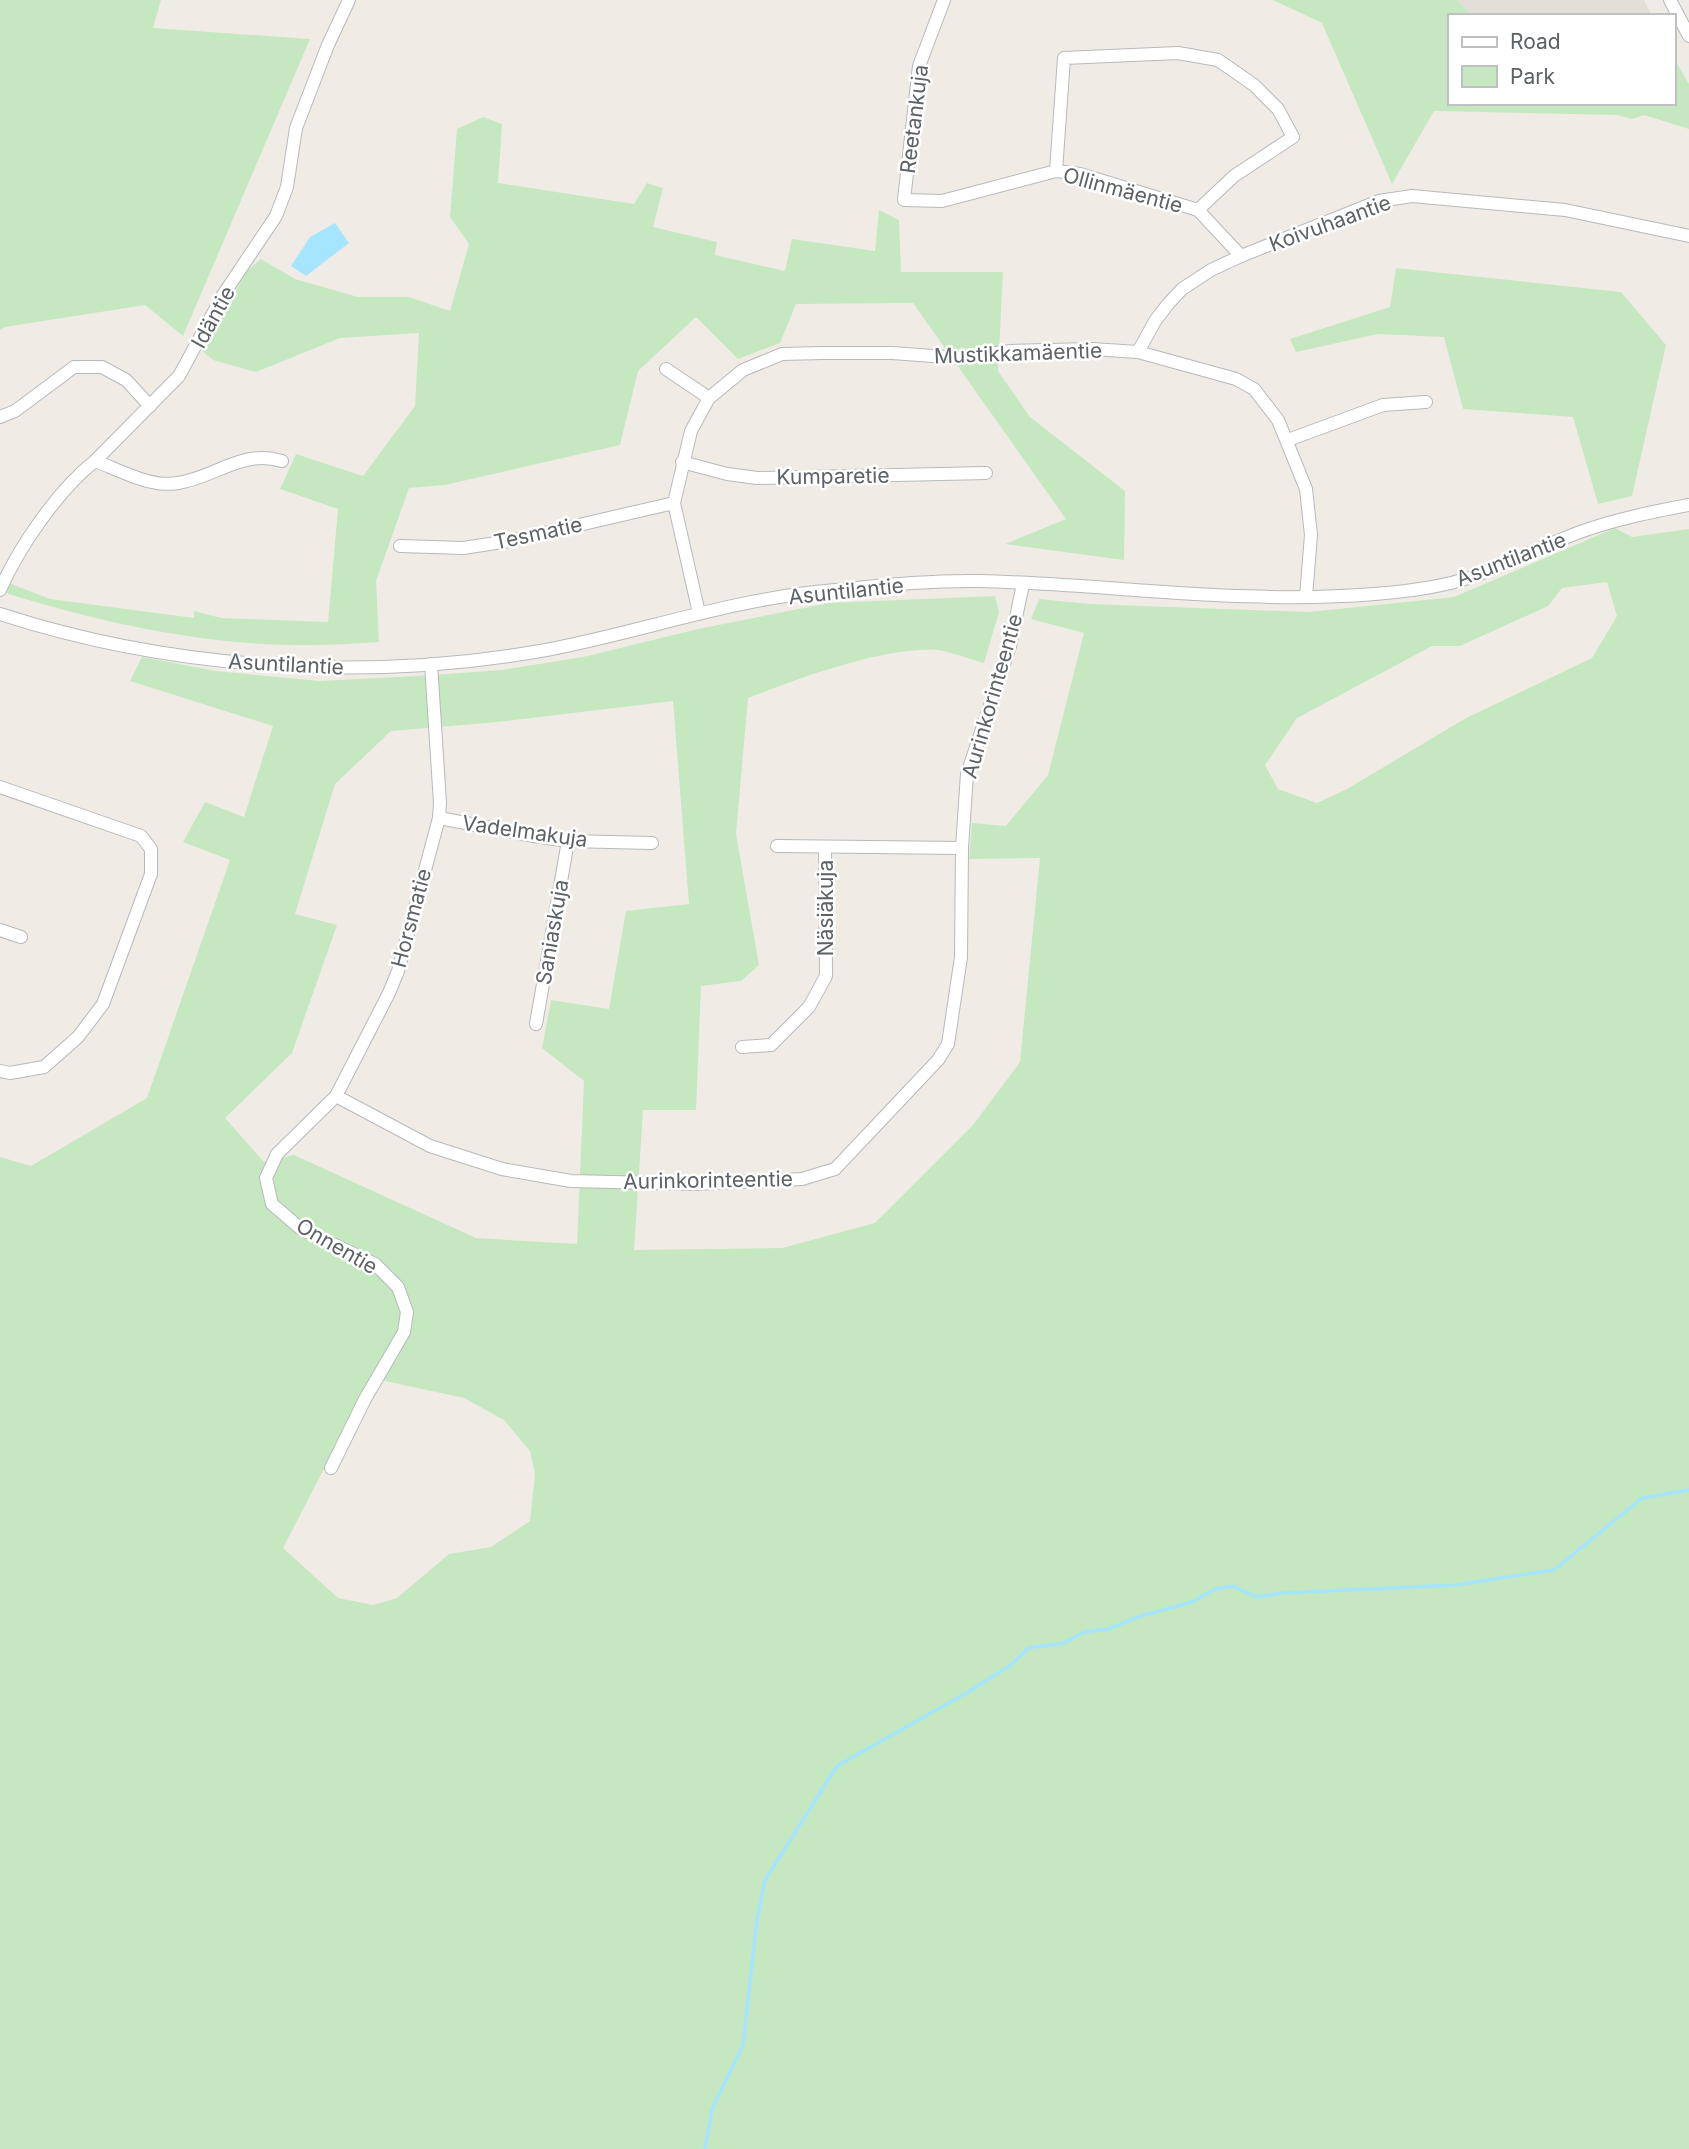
<svg xmlns="http://www.w3.org/2000/svg" width="1689" height="2149" font-family="Inter,sans-serif">
<style>
.education{fill:#e2ddd6}
.green{fill:#c6e8c1;fill-rule:evenodd}
.water{fill:#a6e5ff}
.lines{fill:none;stroke-linecap:round;stroke-linejoin:round}
.stream{stroke:#a6e5ff;stroke-width:3.5}
.minor-casing{stroke:#b6b9bc;stroke-width:14}
.minor{stroke:#fff;stroke-width:12}
.labels{text-anchor:middle;dominant-baseline:central;stroke-width:5;stroke-linejoin:round;paint-order:stroke}
.street-label{font-size:21px;fill:#5d6266;stroke:#fff}
</style>
<rect width="100%" height="100%" fill="#f0ece5"/>
<polygon class="education" points="1457,0 1644,0 1652,16 1473,16"/>
<g class="green">
<polygon points="0,0 161,0 153,28 310,39 183,336 145,305 5,327 0,330"/>
<polygon points="1273,0 1457,0 1473,16 1449,16 1449,103 1673,103 1673,57 1689,84 1689,129 1644,115 1632,119 1617,115 1434,111 1392,184 1322,23"/>
<path d="M483,117L502,124L498,183L634,204L647,183L663,188L653,227L717,242L715,255L785,271L792,239L875,251L879,210L899,220L901,272H1003L998,371L1030,417L1125,491L1124,560L1005,544L1066,519L913,303L796,304L780,343L738,359L696,317L638,371L620,445L445,485L409,488L376,581L379,642C358,643 337,645 316,645C212,647 105,624 6,593L9,583L50,599L194,618V611L221,618L328,622L338,509L280,489L296,454L363,476L415,406L419,333L340,338L256,372L213,360L202,351L247,271L261,259L295,279L358,297H409L450,311L469,244L450,217L457,129Z"/>
<polygon points="1396,268 1621,292 1666,345 1632,496 1598,504 1573,417 1463,409 1444,337 1378,334 1296,352 1290,339 1390,307"/>
<path d="M1615,528L1632,537L1689,529V2149H0V1157L31,1166L147,1098L230,860L183,842L205,802L244,817L273,726L130,681L142,657L216,671L319,681L418,676L502,670L583,657L698,629L829,603L995,596L999,612L984,663C969,659 952,652 937,650C882,647 800,678 748,698L736,834L759,965L741,981L701,986L696,1110H643L634,1250L782,1248L875,1223L973,1125L1020,1062L1040,858L969,859L972,823L1006,826L1048,775L1084,633L1031,619L1039,599L1090,604L1309,612L1454,597ZM1607,582L1617,616L1592,658L1466,718L1347,789L1317,803L1278,789L1265,765L1297,718L1432,646H1460L1548,606L1562,588ZM673,701L689,904L626,911L609,1009L551,1000L542,1048L584,1081L577,1244L476,1238L294,1155L264,1162L225,1118L292,1053L337,925L295,914L335,784L391,731L498,722ZM371,1378L464,1398L504,1420L530,1451L535,1474L530,1521L491,1547L449,1554L397,1598L373,1605L338,1598L283,1548Z"/>
</g>
<polygon class="water" points="335,223 349,243 306,276 291,266 310,237"/>
<g class="lines">
<polyline class="stream" points="705,2149 712,2109 743,2045 757,1919 765,1880 837,1766 968,1692 1011,1665 1028,1648 1064,1643 1084,1632 1108,1629 1141,1616 1192,1602 1215,1589 1233,1586 1256,1597 1283,1593 1456,1585 1554,1570 1642,1498 1689,1490"/>
<defs>
<g id="minor">
<polyline points="944,0 919,66 904,200 942,201 1056,171 1080,174 1198,210 1241,256"/>
<polyline points="1670,0 1689,36"/>
<polyline points="1056,171 1064,58 1178,53 1218,60 1254,85 1278,109 1293,137 1234,176 1198,210"/>
<polyline points="1138,352 1155,321 1168,304 1182,289 1211,270 1241,256 1379,201 1412,196 1565,210 1689,236"/>
<polyline points="666,369 709,398"/>
<polyline points="0,417 15,411 74,367 102,367 126,380 150,406"/>
<polyline points="1288,440 1383,405 1426,402"/>
<path d="M95,461C120,470 150,488 178,483C216,477 242,449 282,461"/>
<polyline points="682,462 727,474 757,478 986,473"/>
<polyline points="400,546 463,548 510,541 674,503"/>
<path d="M0,590C19,547 58,490 95,461L179,376L223,295L276,216L287,187L296,128L328,45L349,0"/>
<polyline points="699,613 674,503 691,431 709,398 743,370 782,354 822,353 892,353 960,358 1011,351 1092,349 1138,352 1236,379 1254,389 1278,420 1306,489 1311,535 1306,597"/>
<path d="M0,614C172,670 368,682 546,650C636,633 724,602 815,592C869,587 925,580 979,581C1111,584 1242,605 1375,594C1409,591 1445,587 1477,575C1512,562 1545,545 1580,532C1616,519 1652,512 1689,505"/>
<polyline points="0,787 141,836 151,849 151,874 103,1004 78,1037 44,1067 10,1073 0,1071"/>
<polyline points="439,818 534,836 568,841 652,843"/>
<polyline points="777,846 962,848"/>
<polyline points="0,930 21,937"/>
<polyline points="536,1024 568,841"/>
<polyline points="742,1047 771,1045 809,1007 826,976 825,847"/>
<polyline points="336,1096 430,1146 502,1169 571,1181 694,1184 802,1179 835,1169 938,1060 948,1044 961,957 962,848 967,774 1010,646 1023,584"/>
<polyline points="331,1468 365,1399 404,1332 407,1312 398,1287 375,1264 301,1229 272,1204 266,1178 277,1154 336,1096 389,993 398,971 439,818 440,803 431,664"/>
</g>
</defs>
<use href="#minor" class="minor-casing"/>
<use href="#minor" class="minor"/>
</g>
<g class="labels">
<g class="street-label">
<text transform="translate(914 119) rotate(-83)">Reetankuja</text>
<text transform="translate(1123 190) rotate(15)">Ollinmäentie</text>
<text transform="translate(1330 223) rotate(-20)">Koivuhaantie</text>
<text transform="translate(213 317) rotate(-61)">Idäntie</text>
<text transform="translate(1018 353) rotate(-2)">Mustikkamäentie</text>
<text transform="translate(833 476) rotate(-1)">Kumparetie</text>
<text transform="translate(538 533) rotate(-12)">Tesmatie</text>
<text transform="translate(1511 559) rotate(-21)">Asuntilantie</text>
<text transform="translate(846 591) rotate(-6)">Asuntilantie</text>
<text transform="translate(286 664) rotate(3)">Asuntilantie</text>
<text transform="translate(992 696) rotate(-74)">Aurinkorinteentie</text>
<text transform="translate(525 831) rotate(8)">Vadelmakuja</text>
<text transform="translate(825 908) rotate(-90)">Näsiäkuja</text>
<text transform="translate(411 918) rotate(-75)">Horsmatie</text>
<text transform="translate(552 932) rotate(-80)">Saniaskuja</text>
<text transform="translate(708 1180) rotate(-1)">Aurinkorinteentie</text>
<text transform="translate(337 1246) rotate(30)">Onnentie</text>
</g>
</g>
<rect x="1448" y="14" width="228" height="91" fill="#ffffff" stroke="#bec0c2" stroke-width="2"/>
<rect x="1462" y="37" width="35" height="10" fill="#ffffff" stroke="#bec0c2" stroke-width="2"/>
<text x="1510" y="49" font-size="21" fill="#5d6266">Road</text>
<rect x="1462" y="66" width="35" height="21" fill="#c6e8c1" stroke="#bec0c2" stroke-width="2"/>
<text x="1510" y="84" font-size="21" fill="#5d6266">Park</text>
</svg>
